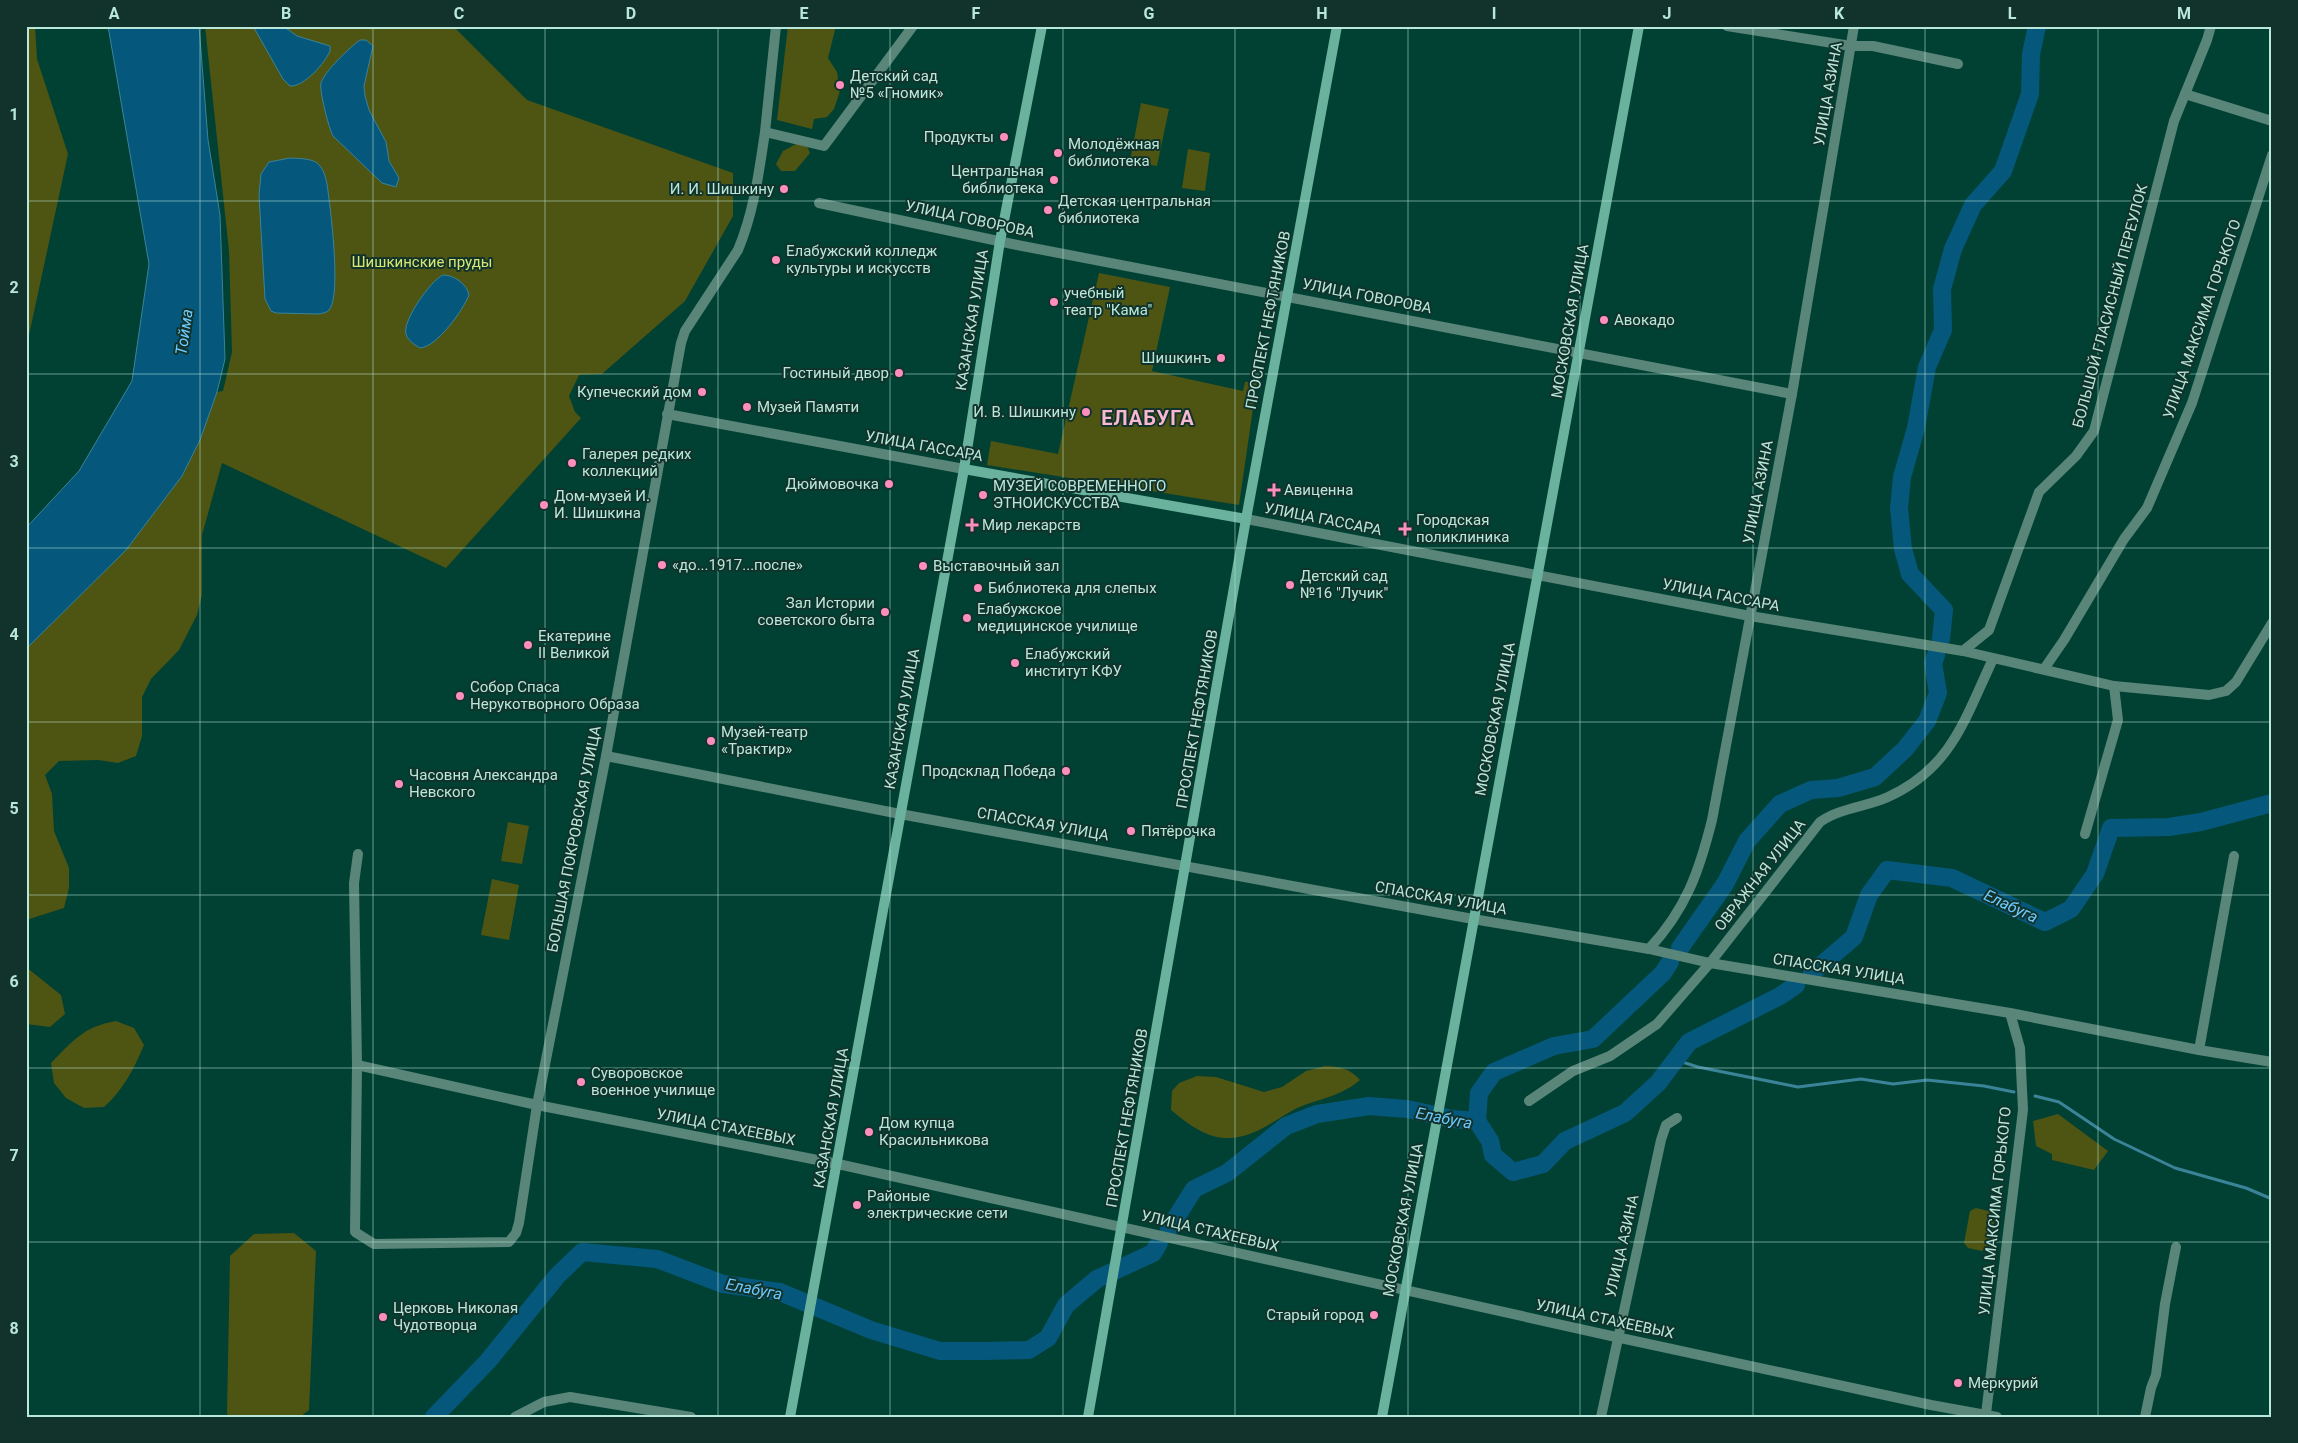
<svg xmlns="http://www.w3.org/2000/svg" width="2298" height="1443" font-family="Roboto,sans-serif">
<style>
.green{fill:#4e5412}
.water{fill:#05587c;stroke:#3b8398}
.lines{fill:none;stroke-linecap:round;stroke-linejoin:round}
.stream{stroke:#3b8398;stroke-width:3}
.river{stroke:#05587c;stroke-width:18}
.street{stroke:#5a8579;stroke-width:10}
.secondary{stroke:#6ab19e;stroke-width:10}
.grid{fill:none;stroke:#b9e8da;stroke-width:1;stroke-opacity:0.55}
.poi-dot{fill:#fe8ebc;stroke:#12332b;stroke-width:2}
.labels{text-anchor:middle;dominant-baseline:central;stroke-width:4;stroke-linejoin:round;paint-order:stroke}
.poi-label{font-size:15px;fill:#b9e8da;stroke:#12332b;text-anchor:start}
.street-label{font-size:15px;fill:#b9e8da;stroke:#12332b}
.park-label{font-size:15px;fill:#d9e771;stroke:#12332b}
.water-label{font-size:16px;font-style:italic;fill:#6dcafe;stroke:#12332b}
.district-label{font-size:20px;font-weight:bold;letter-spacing:1px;fill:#f9b8d0;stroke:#12332b}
.neatline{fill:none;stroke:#b9e8da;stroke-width:2}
.grid-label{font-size:16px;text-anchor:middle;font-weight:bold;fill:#b9e8da}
</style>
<rect width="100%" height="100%" fill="#014134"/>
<g class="green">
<polygon points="26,26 35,26 37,59 68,154 26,349"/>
<polygon points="205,26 430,26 456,29 527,100 733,173 733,216 685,301 602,374 579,375 569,396 575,412 581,418 446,568 222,463 202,535 202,595 197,615 179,650 151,679 142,697 142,736 136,756 118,763 98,760 59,761 45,775 52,794 54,831 69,868 69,888 64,908 26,920 26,649 126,550 182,476 200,440 217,392 223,391 232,352 229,251"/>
<polygon points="788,26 836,26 828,58 837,72 840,91 834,109 827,117 814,119 812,129 777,120"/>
<polygon points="1141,103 1169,109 1157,166 1130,161"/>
<polygon points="798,143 807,146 810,153 795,171 781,171 776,164 783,151"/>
<polygon points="1188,149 1210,153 1205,191 1182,188"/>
<polygon points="1099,273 1170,287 1152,371 1243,391 1245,382 1257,381 1239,505 987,465 991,441 1058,454"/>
<polygon points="508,822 529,826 522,864 501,861"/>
<polygon points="492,879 519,885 509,940 481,935"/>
<polygon points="26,967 61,995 65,1014 50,1027 26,1024"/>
<path d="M116,1021L134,1028L144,1045C134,1069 123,1090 104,1107L84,1108L66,1098L54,1083L51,1063C74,1040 83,1027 116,1021Z"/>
<path d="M1325,1066C1339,1066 1351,1069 1360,1080C1342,1096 1318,1099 1297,1108C1285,1114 1273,1123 1261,1129C1223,1148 1201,1135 1171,1110L1172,1091L1179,1083L1197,1076L1216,1077L1264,1092L1282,1087L1306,1071Z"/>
<polygon points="2058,1114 2108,1151 2094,1170 2052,1160 2052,1154 2036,1146 2033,1121"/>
<polygon points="1976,1208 1993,1212 1995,1217 1989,1248 1982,1251 1968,1248 1964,1243 1970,1211"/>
<polygon points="294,1233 316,1251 309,1410 300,1417 232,1417 227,1414 230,1256 254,1234"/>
</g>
<g class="water">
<polygon points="108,26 199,26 208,140 220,215 225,359 217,392 200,440 182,476 126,550 26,649 26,528 79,471 132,381 149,264"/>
<path d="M253,26H283L297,36L330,46V51C325,63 304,87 290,86L283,79Z"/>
<path d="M360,40H366L373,46L364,86L365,96L369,110L386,142L389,161L399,178L396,187L382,183L333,136C329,129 319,90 321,83C324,72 350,47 360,40Z"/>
<path d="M290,158C313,159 322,159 327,184C330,205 342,296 329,310C327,313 322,313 319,314L276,313L271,311L265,299L259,195L261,174L269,162Z"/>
<path d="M443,275C454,275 467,284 469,295C463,310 437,347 420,348C415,345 408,341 406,334C402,321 431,280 443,275Z"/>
</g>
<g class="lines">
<g class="stream">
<polyline points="1676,1060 1698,1067 1798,1087 1861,1079 1893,1084 1927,1080 1984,1086 2014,1092"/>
<polyline points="2035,1096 2059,1102 2114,1139 2175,1168 2246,1188 2272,1199"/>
</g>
<g class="river">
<polyline points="1941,639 1944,610 1910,574 1903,549 1899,508 1902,477 1916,428 1927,367 1943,330 1942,289 1953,249 1973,205 2003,171 2030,94 2031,54 2037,26"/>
<polyline points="1680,948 1725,884 1747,841 1780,804 1811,790 1838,788 1875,777 1905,749 1927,721 1938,693 1933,663 1936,655"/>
<polyline points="1812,973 1854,937 1869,895 1887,870 1952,878 2045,922 2071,909 2095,874 2111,828 2169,827 2201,822 2272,803"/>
<polyline points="1477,1121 1479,1093 1494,1072 1554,1046 1593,1039 1663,973 1670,962"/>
<polyline points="1169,1229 1194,1189 1227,1173 1286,1126 1317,1114 1369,1106 1407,1109 1452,1119 1477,1121 1490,1141 1493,1155 1513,1172 1543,1164 1565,1141 1625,1113 1658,1083 1689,1042 1780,996 1796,985"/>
<polyline points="434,1417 488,1361 557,1276 582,1252 657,1259 723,1284 780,1292 871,1330 940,1351 984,1351 1029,1350 1048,1338 1066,1305 1097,1279 1153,1253 1159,1243"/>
</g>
<g class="street">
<polyline points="1727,26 1851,46 1873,46 1958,64"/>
<polyline points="2185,94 2272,121"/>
<polyline points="765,132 776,26"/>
<polyline points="819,203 1017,245 1792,394"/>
<polyline points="667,414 964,469"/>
<polyline points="1246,519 1750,616 1963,651 2114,686 2209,695 2226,691 2236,682 2272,623"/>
<polyline points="1963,651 1989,630 2039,492 2076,456 2094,431 2174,121 2207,40 2211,26"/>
<polyline points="2044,669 2064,640 2124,539 2147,508 2192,403 2272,155"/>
<polyline points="606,756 900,814 1473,919 1649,949 1710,963 2010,1013 2199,1050 2272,1062"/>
<polyline points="2085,834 2118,720 2114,686"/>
<path d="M358,854L354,883L357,1065L355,1232L374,1244L509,1242L516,1233L519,1223L537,1105L606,756L681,343L685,331L738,250C754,212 759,172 765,132L824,146L913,26"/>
<path d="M1649,949C1686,909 1699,872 1712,820L1792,394L1854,26"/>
<polyline points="2199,1050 2234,856"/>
<polyline points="357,1065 537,1105 838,1164 1616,1337 1931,1405 1997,1417"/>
<path d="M1529,1101L1573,1071L1610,1056L1657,1024L1710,963L1820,822C1840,808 1866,807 1888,797C1952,768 1965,718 1993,659"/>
<polyline points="1986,1414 2023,1110 2020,1048 2010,1013"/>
<polyline points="515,1417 544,1402 570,1397 691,1417"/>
<polyline points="1601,1417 1661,1140 1666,1125 1677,1118"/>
<polyline points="2145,1417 2151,1388 2156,1375 2165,1304 2176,1247"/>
</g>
<g class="secondary">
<polyline points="964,469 1246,519"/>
<polyline points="790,1417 964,469 1000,241 1042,26"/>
<polyline points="1088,1417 1246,519 1337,26"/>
<polyline points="1382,1417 1639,26"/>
</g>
</g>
<path class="grid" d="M200,26V1417M373,26V1417M545,26V1417M718,26V1417M890,26V1417M1063,26V1417M1235,26V1417M1408,26V1417M1580,26V1417M1753,26V1417M1925,26V1417M2098,26V1417M26,201H2272M26,374H2272M26,548H2272M26,722H2272M26,895H2272M26,1068H2272M26,1242H2272"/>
<g class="poi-dot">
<circle cx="840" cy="85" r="5"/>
<circle cx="1004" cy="137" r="5"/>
<circle cx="1058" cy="153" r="5"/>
<circle cx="1054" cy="180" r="5"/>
<circle cx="784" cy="189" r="5"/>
<circle cx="1048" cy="210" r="5"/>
<circle cx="776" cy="260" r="5"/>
<circle cx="1054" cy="302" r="5"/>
<circle cx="1604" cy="320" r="5"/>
<circle cx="1221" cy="358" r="5"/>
<circle cx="899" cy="373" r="5"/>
<circle cx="702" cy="392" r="5"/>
<circle cx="747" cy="407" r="5"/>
<circle cx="1086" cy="412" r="5"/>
<circle cx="572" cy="463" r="5"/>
<circle cx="889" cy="484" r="5"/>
<path d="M1271.5 482.5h5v5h5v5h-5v5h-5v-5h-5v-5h5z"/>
<circle cx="983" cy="495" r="5"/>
<circle cx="544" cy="505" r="5"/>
<path d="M969.5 517.5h5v5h5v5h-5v5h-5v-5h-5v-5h5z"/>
<path d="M1402.5 521.5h5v5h5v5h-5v5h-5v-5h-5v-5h5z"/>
<circle cx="662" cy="565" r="5"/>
<circle cx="923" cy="566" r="5"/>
<circle cx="1290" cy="585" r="5"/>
<circle cx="978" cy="588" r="5"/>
<circle cx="885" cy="612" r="5"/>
<circle cx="967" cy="618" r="5"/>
<circle cx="528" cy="645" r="5"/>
<circle cx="1015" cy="663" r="5"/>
<circle cx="460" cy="696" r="5"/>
<circle cx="711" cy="741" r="5"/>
<circle cx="1066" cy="771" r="5"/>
<circle cx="399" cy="784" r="5"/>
<circle cx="1131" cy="831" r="5"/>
<circle cx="581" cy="1082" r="5"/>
<circle cx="869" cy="1132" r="5"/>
<circle cx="857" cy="1205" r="5"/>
<circle cx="1374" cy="1315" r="5"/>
<circle cx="383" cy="1317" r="5"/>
<circle cx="1958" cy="1383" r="5"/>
</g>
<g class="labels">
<g class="poi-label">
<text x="850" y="76">Детский сад<tspan x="850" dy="17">№5 «Гномик»</tspan></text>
<text x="994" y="137" text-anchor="end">Продукты</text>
<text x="1068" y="144">Молодёжная<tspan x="1068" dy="17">библиотека</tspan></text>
<text x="1044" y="171" text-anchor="end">Центральная<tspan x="1044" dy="17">библиотека</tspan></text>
<text x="774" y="189" text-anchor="end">И. И. Шишкину</text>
<text x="1058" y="201">Детская центральная<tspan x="1058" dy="17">библиотека</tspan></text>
<text x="786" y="251">Елабужский колледж<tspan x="786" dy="17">культуры и искусств</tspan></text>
<text x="1064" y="293">учебный<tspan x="1064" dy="17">театр "Кама"</tspan></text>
<text x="1614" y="320">Авокадо</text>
<text x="1211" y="358" text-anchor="end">Шишкинъ</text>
<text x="889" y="373" text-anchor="end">Гостиный двор</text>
<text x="692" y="392" text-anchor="end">Купеческий дом</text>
<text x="757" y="407">Музей Памяти</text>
<text x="1076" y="412" text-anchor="end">И. В. Шишкину</text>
<text x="582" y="454">Галерея редких<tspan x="582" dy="17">коллекций</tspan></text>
<text x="879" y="484" text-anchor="end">Дюймовочка</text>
<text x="993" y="486">МУЗЕЙ СОВРЕМЕННОГО<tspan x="993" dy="17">ЭТНОИСКУССТВА</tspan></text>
<text x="1284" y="490">Авиценна</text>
<text x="554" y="496">Дом-музей И.<tspan x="554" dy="17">И. Шишкина</tspan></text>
<text x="1416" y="520">Городская<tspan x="1416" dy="17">поликлиника</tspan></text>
<text x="982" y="525">Мир лекарств</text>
<text x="672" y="565">«до...1917...после»</text>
<text x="933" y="566">Выставочный зал</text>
<text x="1300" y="576">Детский сад<tspan x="1300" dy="17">№16 "Лучик"</tspan></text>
<text x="988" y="588">Библиотека для слепых</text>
<text x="875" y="603" text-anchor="end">Зал Истории<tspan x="875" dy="17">советского быта</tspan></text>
<text x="977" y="609">Елабужское<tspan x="977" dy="17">медицинское училище</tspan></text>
<text x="538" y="636">Екатерине<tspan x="538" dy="17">II Великой</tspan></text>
<text x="1025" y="654">Елабужский<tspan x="1025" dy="17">институт КФУ</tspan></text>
<text x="470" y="687">Собор Спаса<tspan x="470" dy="17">Нерукотворного Образа</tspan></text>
<text x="721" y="732">Музей-театр<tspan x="721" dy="17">«Трактир»</tspan></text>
<text x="1056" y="771" text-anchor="end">Продсклад Победа</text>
<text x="409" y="775">Часовня Александра<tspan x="409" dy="17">Невского</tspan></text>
<text x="1141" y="831">Пятёрочка</text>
<text x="591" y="1073">Суворовское<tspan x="591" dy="17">военное училище</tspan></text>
<text x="879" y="1123">Дом купца<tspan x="879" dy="17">Красильникова</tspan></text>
<text x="867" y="1196">Районые<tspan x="867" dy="17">электрические сети</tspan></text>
<text x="393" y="1308">Церковь Николая<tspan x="393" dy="17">Чудотворца</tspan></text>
<text x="1364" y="1315" text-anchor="end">Старый город</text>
<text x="1968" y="1383">Меркурий</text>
</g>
<g class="street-label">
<text transform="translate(1828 94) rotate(-80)">УЛИЦА АЗИНА</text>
<text transform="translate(970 219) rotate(12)">УЛИЦА ГОВОРОВА</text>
<text transform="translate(1367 296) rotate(11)">УЛИЦА ГОВОРОВА</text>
<text transform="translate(2110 306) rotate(-75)">БОЛЬШОЙ ГЛАСИСНЫЙ ПЕРЕУЛОК</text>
<text transform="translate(2202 319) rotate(-71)">УЛИЦА МАКСИМА ГОРЬКОГО</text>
<text transform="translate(972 320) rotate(-81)">КАЗАНСКАЯ УЛИЦА</text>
<text transform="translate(1268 320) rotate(-79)">ПРОСПЕКТ НЕФТЯНИКОВ</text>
<text transform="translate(1570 321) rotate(-80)">МОСКОВСКАЯ УЛИЦА</text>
<text transform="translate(924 446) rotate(10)">УЛИЦА ГАССАРА</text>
<text transform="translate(1758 492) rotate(-79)">УЛИЦА АЗИНА</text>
<text transform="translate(1323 519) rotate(11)">УЛИЦА ГАССАРА</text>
<text transform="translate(1721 595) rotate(11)">УЛИЦА ГАССАРА</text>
<text transform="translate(902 719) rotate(-80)">КАЗАНСКАЯ УЛИЦА</text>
<text transform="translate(1197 719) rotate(-80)">ПРОСПЕКТ НЕФТЯНИКОВ</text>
<text transform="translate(1495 719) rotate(-79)">МОСКОВСКАЯ УЛИЦА</text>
<text transform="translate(1043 824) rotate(10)">СПАССКАЯ УЛИЦА</text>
<text transform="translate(574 839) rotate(-79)">БОЛЬШАЯ ПОКРОВСКАЯ УЛИЦА</text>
<text transform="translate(1760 875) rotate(-52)">ОВРАЖНАЯ УЛИЦА</text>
<text transform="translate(1441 898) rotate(10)">СПАССКАЯ УЛИЦА</text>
<text transform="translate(1839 969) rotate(9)">СПАССКАЯ УЛИЦА</text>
<text transform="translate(831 1118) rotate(-80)">КАЗАНСКАЯ УЛИЦА</text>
<text transform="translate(1127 1118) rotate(-80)">ПРОСПЕКТ НЕФТЯНИКОВ</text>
<text transform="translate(726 1127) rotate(11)">УЛИЦА СТАХЕЕВЫХ</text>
<text transform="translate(1995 1211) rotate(-84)">УЛИЦА МАКСИМА ГОРЬКОГО</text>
<text transform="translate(1403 1220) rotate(-79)">МОСКОВСКАЯ УЛИЦА</text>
<text transform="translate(1210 1231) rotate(13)">УЛИЦА СТАХЕЕВЫХ</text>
<text transform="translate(1622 1246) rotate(-77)">УЛИЦА АЗИНА</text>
<text transform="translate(1605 1319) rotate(12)">УЛИЦА СТАХЕЕВЫХ</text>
</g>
<g class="park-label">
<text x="422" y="262">Шишкинские пруды</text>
</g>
<g class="water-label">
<text transform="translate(184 332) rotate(-82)">Тойма</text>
<text transform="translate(2011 906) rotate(25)">Елабуга</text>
<text transform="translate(1444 1118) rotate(11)">Елабуга</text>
<text transform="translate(754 1289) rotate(11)">Елабуга</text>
</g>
<g class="district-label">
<text x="1148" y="418">ЕЛАБУГА</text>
</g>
</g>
<rect width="2298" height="1443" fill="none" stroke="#12332b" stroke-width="55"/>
<rect x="28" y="28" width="2242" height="1388" class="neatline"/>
<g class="grid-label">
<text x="114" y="19">A</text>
<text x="286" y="19">B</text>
<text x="459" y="19">C</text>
<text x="631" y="19">D</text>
<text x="804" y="19">E</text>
<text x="976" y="19">F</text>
<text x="1149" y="19">G</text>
<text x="1322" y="19">H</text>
<text x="1494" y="19">I</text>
<text x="1667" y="19">J</text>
<text x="1839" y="19">K</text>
<text x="2012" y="19">L</text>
<text x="2184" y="19">M</text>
<text x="14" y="120">1</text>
<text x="14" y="293">2</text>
<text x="14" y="467">3</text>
<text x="14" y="640">4</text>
<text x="14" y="814">5</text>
<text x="14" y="987">6</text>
<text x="14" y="1161">7</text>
<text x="14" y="1334">8</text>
</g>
</svg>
